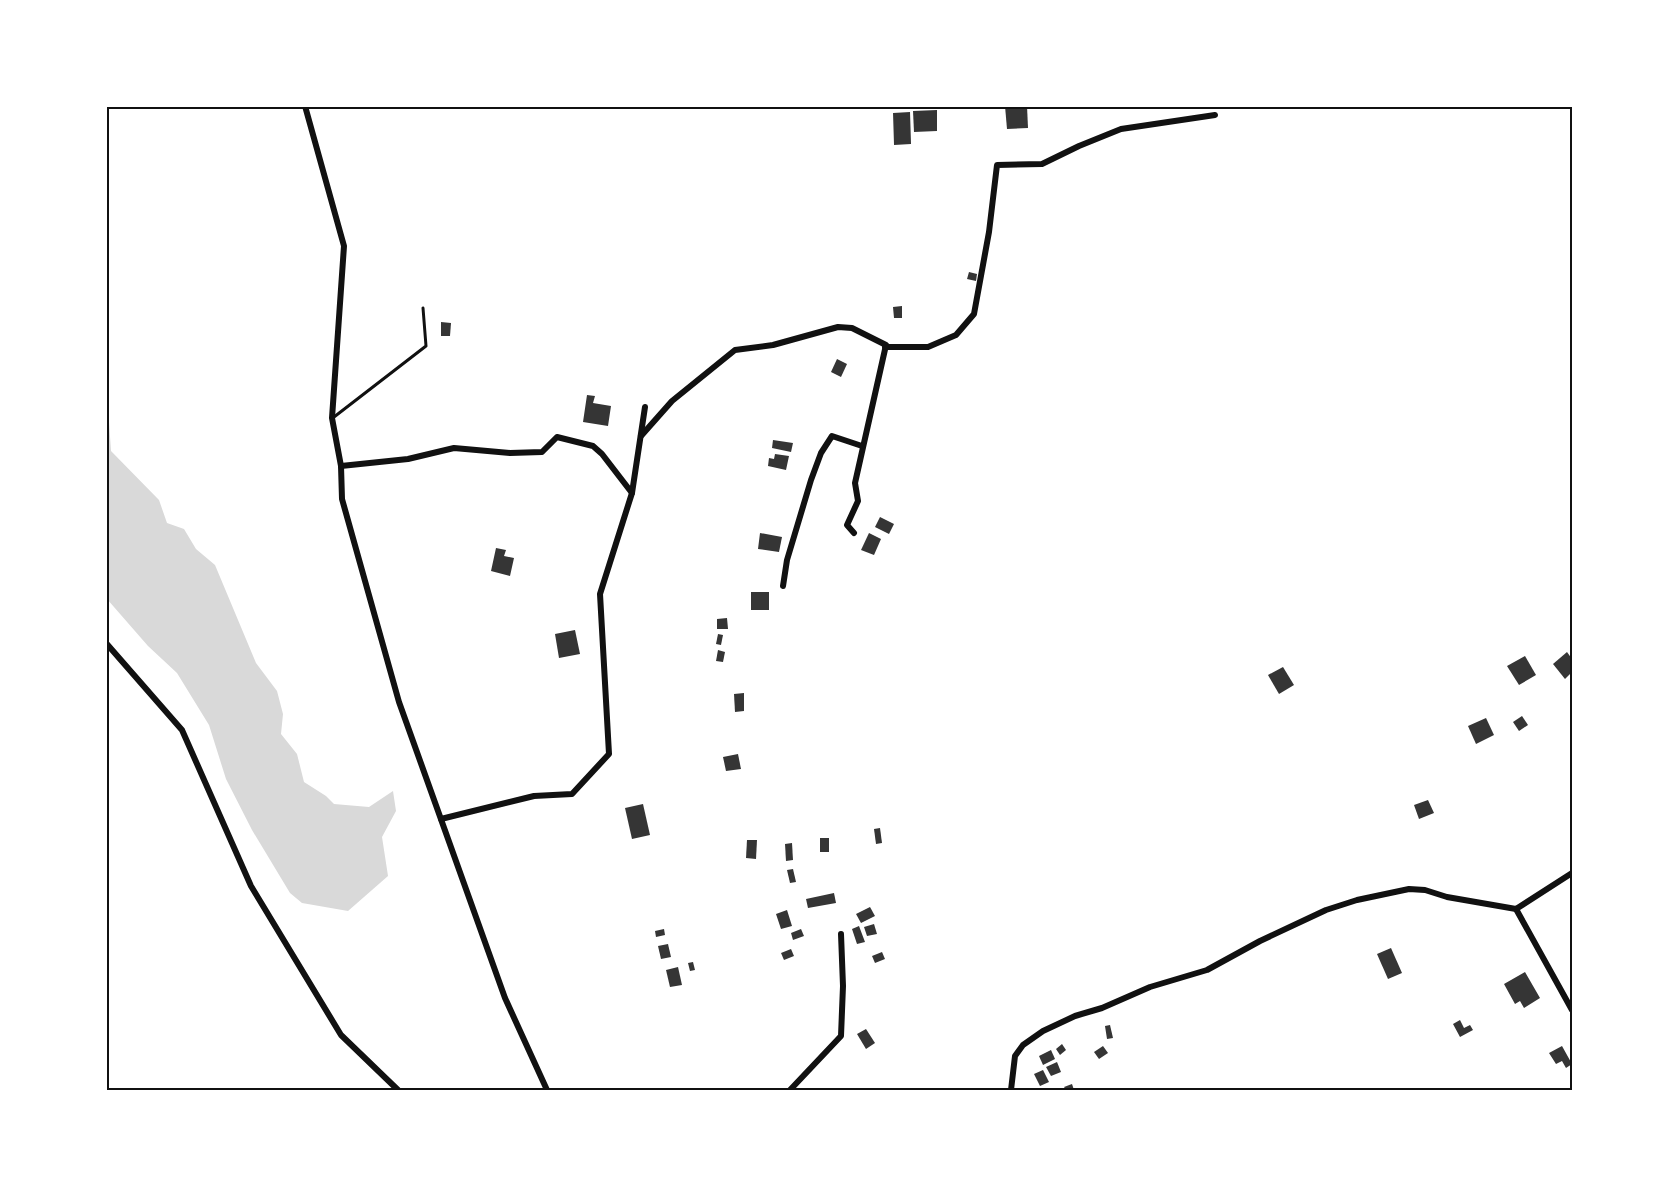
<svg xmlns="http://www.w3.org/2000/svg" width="1679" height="1197" font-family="'PT Sans Narrow',sans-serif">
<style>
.water{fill:#d9d9d9}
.building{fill:#353535}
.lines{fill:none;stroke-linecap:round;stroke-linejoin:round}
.service{stroke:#111;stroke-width:3}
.minor{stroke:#111;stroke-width:6}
.neatline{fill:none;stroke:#111;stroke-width:2}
</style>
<rect width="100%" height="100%" fill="#fff"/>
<polygon class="water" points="107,420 109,422 111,451 159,500 167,523 184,529 196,549 215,565 256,663 277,691 283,714 281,734 297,754 304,782 326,796 334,804 369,807 393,791 396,811 382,837 388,876 348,911 302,903 290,893 252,830 226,779 209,725 177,673 148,646 107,599"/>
<g class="building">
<polygon points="1005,106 1027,106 1028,128 1007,129"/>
<polygon points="937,110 937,131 914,132 913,111"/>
<polygon points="910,112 911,144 894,145 893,113"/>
<polygon points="969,272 977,274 976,281 967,279"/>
<polygon points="902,306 902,318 894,318 893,307"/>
<polygon points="441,322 451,323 450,336 441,336"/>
<polygon points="837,359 847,364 841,377 831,372"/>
<polygon points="587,395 595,396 593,403 611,406 608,426 583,422"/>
<polygon points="773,440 793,443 791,452 772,448"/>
<polygon points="775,454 789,456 786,470 768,466 769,458 774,459"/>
<polygon points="880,517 894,524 889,534 875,527"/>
<polygon points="760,533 782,537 779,552 758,549"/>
<polygon points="869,533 881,539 874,555 861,550"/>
<polygon points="496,548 506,550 504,556 514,558 510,576 491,571"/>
<rect x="751" y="592" width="18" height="18"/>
<polygon points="727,618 728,629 717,629 717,619"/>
<polygon points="575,630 580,654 559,658 555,634"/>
<polygon points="718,634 723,635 721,645 716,644"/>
<polygon points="718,650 725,652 723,662 716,661"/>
<polygon points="1567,652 1572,659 1572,672 1565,679 1553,664"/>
<polygon points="1525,656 1536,675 1519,685 1507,666"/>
<polygon points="1283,667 1294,685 1279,694 1268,675"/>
<polygon points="744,693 744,711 735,712 734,694"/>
<polygon points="1522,716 1528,725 1519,731 1513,722"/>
<polygon points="1486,718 1494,735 1476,744 1468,726"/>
<polygon points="738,754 741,769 726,771 723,757"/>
<polygon points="1428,800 1434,813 1419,819 1414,805"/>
<polygon points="643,804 650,835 632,839 625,808"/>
<polygon points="880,828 882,843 876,844 874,829"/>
<rect x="820" y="838" width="9" height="14"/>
<polygon points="747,840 757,840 756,859 746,858"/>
<polygon points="792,843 793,860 786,861 785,844"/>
<polygon points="793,869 796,882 790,883 787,870"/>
<polygon points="834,893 836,903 808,908 806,899"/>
<polygon points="870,907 875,916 861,923 856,914"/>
<polygon points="787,910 792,926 781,929 776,914"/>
<polygon points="874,924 877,934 867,936 864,927"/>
<polygon points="859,926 865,942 857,944 852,929"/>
<polygon points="664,929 665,935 656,937 655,931"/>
<polygon points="801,929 804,936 793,940 791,933"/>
<polygon points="668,944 671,957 661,959 658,946"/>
<polygon points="1391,948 1402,973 1388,979 1377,954"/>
<polygon points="791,949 794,956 784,960 781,953"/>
<polygon points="882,952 885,959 875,963 872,956"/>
<polygon points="693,962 695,970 690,971 688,963"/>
<polygon points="678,967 682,985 670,987 666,970"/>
<polygon points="1525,972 1540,998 1524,1008 1520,1001 1515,1004 1504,984"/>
<polygon points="1460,1020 1464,1028 1470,1025 1473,1030 1460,1037 1453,1024"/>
<polygon points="1110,1025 1113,1038 1107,1039 1105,1026"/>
<polygon points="866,1029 875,1043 866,1049 857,1034"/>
<polygon points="1062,1044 1066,1050 1060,1055 1056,1049"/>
<polygon points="1103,1046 1108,1053 1099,1059 1094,1052"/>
<polygon points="1562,1046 1572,1064 1566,1068 1562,1061 1556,1064 1549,1053"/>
<polygon points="1051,1050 1055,1059 1043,1065 1039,1056"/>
<polygon points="1057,1062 1061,1072 1051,1076 1046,1067"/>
<polygon points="1043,1070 1049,1082 1040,1086 1034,1074"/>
<polygon points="1072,1084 1074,1090 1066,1090 1064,1087"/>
</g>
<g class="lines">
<polyline class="service" points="334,417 426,346 423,308"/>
<g class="minor">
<polyline points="305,106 344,246 332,418 341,466 342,499 399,702 505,998 547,1090"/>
<polyline points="885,347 928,347 956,335 974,314 989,232 997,165 1042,164 1079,146 1121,129 1215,115"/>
<polyline points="641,436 672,401 735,350 773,345 838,327 852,328 886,345 855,483 858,501 847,525 854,533"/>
<polyline points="341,466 408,459 454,448 510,453 542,452 557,437 593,446 602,454 632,493 645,407"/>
<polyline points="783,586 787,560 811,480 821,453 832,436 862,446"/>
<polyline points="106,643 182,730 251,886 341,1035 398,1090"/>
<polyline points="441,819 534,796 572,794 609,754 600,594 632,493"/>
<polyline points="1516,909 1572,1010"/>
<polyline points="790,1090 841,1036 843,986 841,934"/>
<polyline points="1011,1090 1015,1056 1023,1045 1043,1031 1075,1016 1102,1008 1150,987 1207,970 1260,941 1326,910 1357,900 1409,889 1425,890 1447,897 1516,909 1572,873"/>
</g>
</g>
<rect width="1679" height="1197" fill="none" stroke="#ffffff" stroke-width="216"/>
<rect x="108" y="108" width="1463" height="981" class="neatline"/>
</svg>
